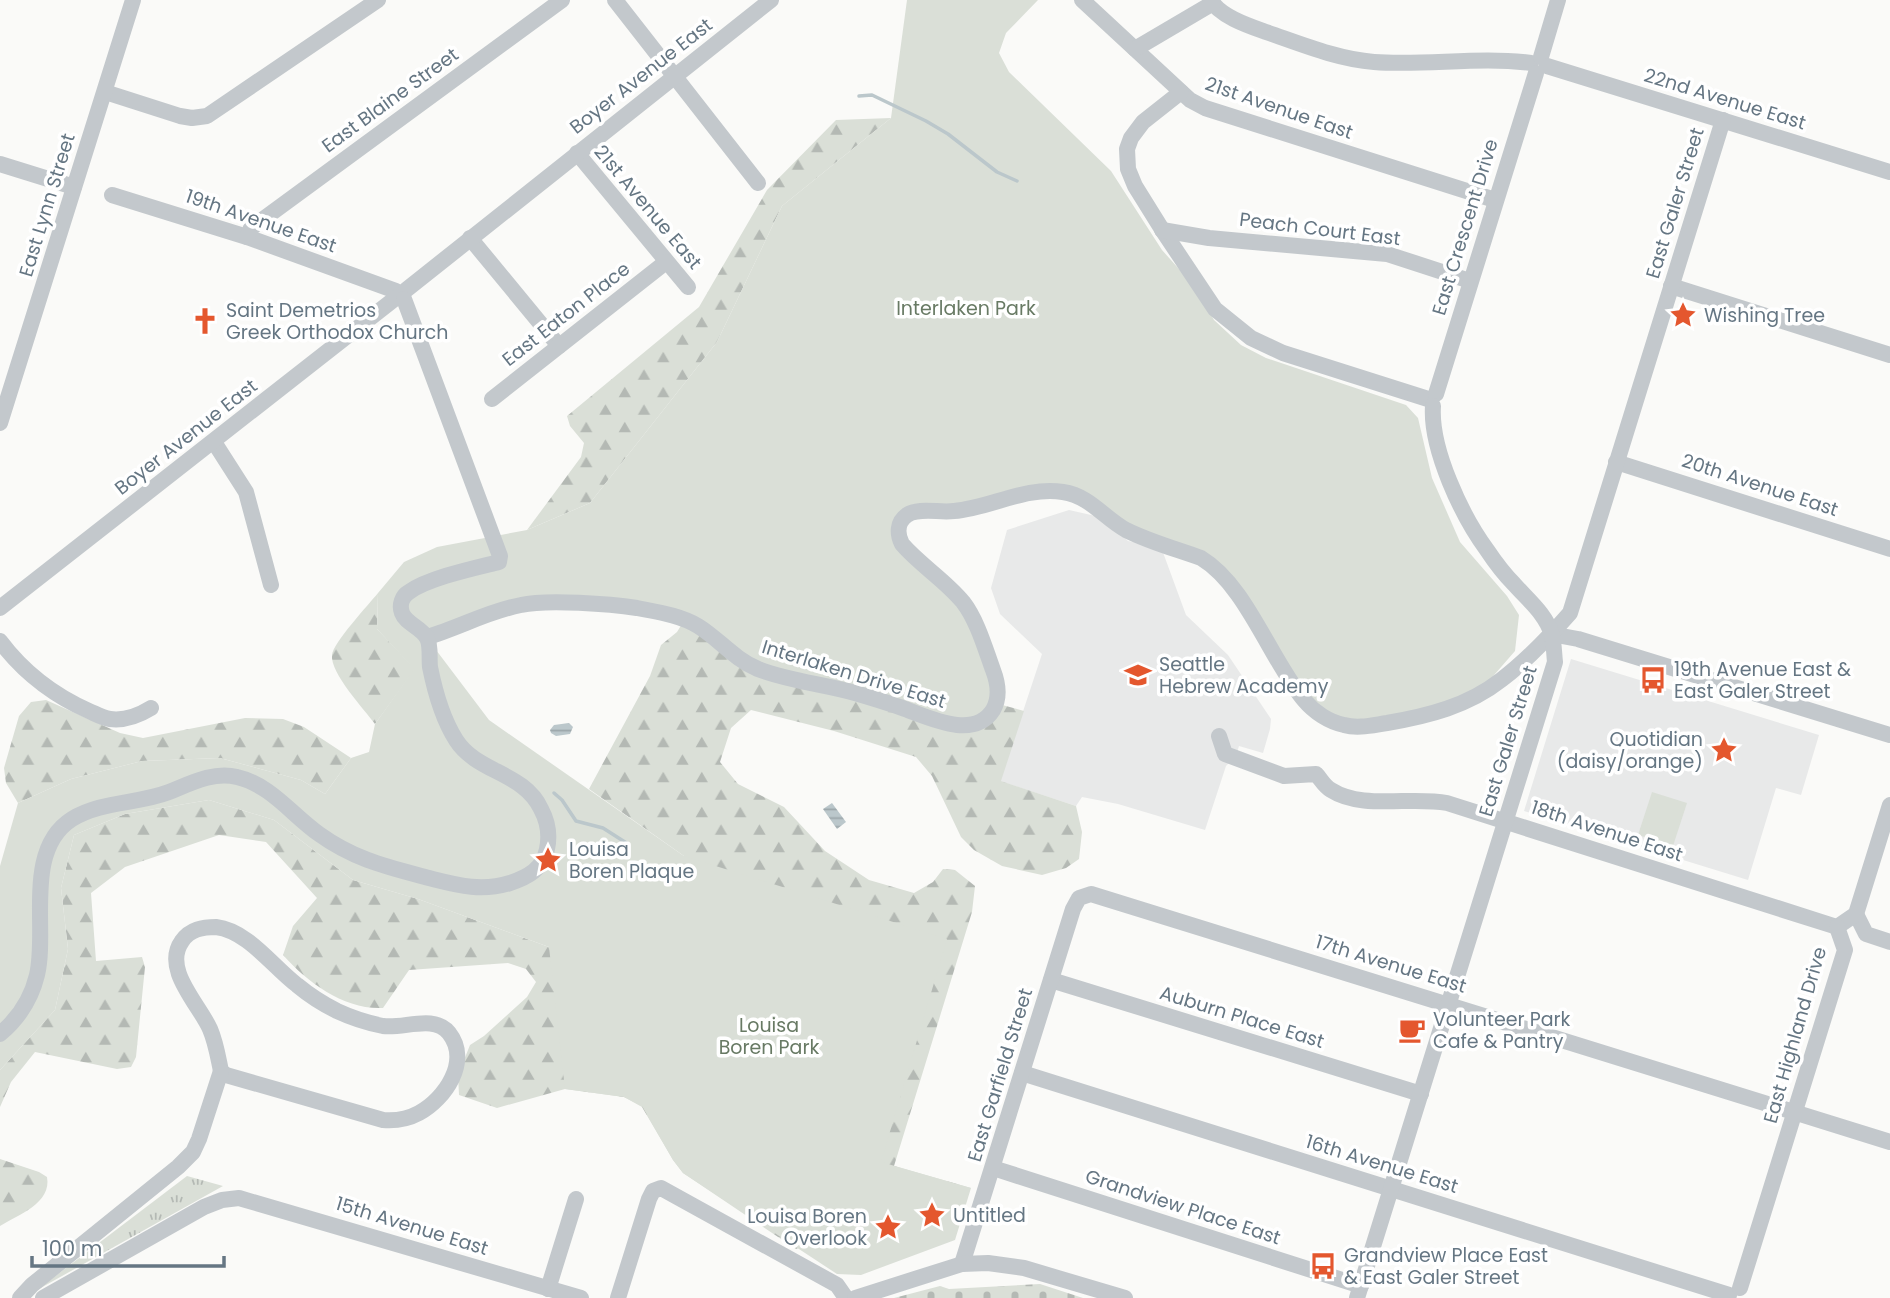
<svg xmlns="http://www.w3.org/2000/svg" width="1890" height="1298" font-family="Poppins,sans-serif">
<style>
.built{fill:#e8e9e9}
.grass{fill:url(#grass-tufts)}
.forest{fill:url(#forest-firs)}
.cemetery{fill:url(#cemetery-stones)}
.park{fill:#dadfd7}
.water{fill:url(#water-rules)}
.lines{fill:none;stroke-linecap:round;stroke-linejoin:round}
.stream{stroke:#bbc7cb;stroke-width:3.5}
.minor{stroke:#c3c8cc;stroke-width:16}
.labels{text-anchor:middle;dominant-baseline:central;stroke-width:7;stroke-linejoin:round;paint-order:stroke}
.street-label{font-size:19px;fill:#657683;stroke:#fff}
.park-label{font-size:19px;fill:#687a64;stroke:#fff}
.poi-label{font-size:19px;fill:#657683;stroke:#fff;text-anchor:start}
</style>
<defs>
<pattern id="grass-tufts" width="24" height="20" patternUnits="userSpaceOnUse" patternTransform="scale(1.75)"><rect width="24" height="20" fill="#dadfd7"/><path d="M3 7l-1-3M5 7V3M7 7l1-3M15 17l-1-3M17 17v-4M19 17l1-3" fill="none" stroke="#b4b9b4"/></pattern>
<pattern id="forest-firs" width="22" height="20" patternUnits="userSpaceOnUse" patternTransform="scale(1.75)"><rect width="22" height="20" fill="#dadfd7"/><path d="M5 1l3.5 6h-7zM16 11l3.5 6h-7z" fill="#b4b9b4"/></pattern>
<pattern id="cemetery-stones" width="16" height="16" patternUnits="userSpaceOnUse" patternTransform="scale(1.75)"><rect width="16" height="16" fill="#dadfd7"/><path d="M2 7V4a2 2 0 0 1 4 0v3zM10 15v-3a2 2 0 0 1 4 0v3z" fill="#b4b9b4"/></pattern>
<pattern id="water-rules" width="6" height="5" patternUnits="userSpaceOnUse" patternTransform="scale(1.75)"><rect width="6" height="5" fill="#bbc7cb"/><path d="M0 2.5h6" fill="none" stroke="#9ca6aa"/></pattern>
</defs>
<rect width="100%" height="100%" fill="#fafaf8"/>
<g class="built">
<polygon points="1069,510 1100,517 1128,541 1161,547 1186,615 1228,655 1271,719 1270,729 1263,753 1239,746 1236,756 1226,766 1205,830 1118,804 1082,797 1076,806 1000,781 1042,654 1000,614 991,588 1007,530"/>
<polygon points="1571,659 1819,735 1801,795 1776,788 1748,880 1524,811"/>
</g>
<polygon class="grass" points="187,1176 223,1186 37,1290"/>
<g class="forest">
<polygon points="891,118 782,206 717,342 590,503 527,530 581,457 584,443 570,426 567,416 699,307 767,190 836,120"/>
<path d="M378,593L377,629L415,669L375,724C364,709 330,673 332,655C333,643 369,604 378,593Z"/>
<path d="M685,619L1024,711L1001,781L1076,806L1082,832L1079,859L1066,868L1042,875L1002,866L974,850L961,837L932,776L916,757L834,731L751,710L731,728L720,762L738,784L784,807L825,851L869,880L914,893L933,882L943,869L955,870L975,886L972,912L894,1166L971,1188L911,1197L796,1249L683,1173L673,1160L642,1107L624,1097L565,1089L497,1108L459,1095L458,1075L470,1045L484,1036L527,997L536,982L526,969L508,963L409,970L383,1008C345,1010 308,983 283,955L293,926L317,898L266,842L219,835L125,867L91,893L96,961L142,957L145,967L136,1057L131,1067L117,1069L35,1052L11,1082L0,1107V1070L55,1010L68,949L61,888L74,835L125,814L209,800L274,820L353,880L418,899L549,947L684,856L589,789L650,676L661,645L677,632Z"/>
<polygon points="46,700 120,733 143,738 245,718 283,719 304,727 351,758 325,794 301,780 220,758 142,761 71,779 18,803 6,783 4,768 19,716 31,702"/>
<path d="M0,1159L39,1172L47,1177C52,1203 18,1215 0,1226Z"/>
</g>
<polygon class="cemetery" points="1040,1284 1083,1298 894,1298 940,1286 949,1289"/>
<g class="park">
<polygon points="907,0 1038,0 1006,33 999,53 1009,72 1111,171 1162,250 1195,287 1214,320 1241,345 1266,358 1406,405 1418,418 1432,478 1460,542 1507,596 1519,615 1515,651 1475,697 1364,727 1318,713 1220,572 1064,492 918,511 898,536 964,604 997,703 966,726 785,678 685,619 548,603 427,638 489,720 684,856 947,939 881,1162 971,1188 955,1240 861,1275 837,1274 683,1173 673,1160 642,1106 624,1097 565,1089 549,947 418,899 353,880 274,820 209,800 125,814 74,835 61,888 68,949 55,1010 0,1070 0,866 18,803 71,779 142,761 220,758 301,780 325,794 351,758 369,752 375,724 414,669 377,629 378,593 404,562 437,547 527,530 590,503 717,342 782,206 891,118"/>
<polygon points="1652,792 1687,803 1673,846 1638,835"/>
</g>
<g class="water">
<polygon points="569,723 573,727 570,734 556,736 551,733 550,730 554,725"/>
<polygon points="832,803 846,822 837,829 823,809"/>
</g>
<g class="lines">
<g class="stream">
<polyline points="859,96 872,95 926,121 948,134 997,172 1017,181"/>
<polyline points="554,793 562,800 576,821 603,828 628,844"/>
</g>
<g class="minor">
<polyline points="615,0 758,183"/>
<polyline points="1082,0 1190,100 1205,108 1495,200"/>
<path d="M1211,0C1219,16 1249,26 1266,32C1301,44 1337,59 1374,62C1426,66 1479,56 1531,63"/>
<polyline points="1135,49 1213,3"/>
<polyline points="1541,57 1558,0"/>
<polyline points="1547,66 1890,172"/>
<polyline points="105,92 180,116 192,118 207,116 378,0"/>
<polyline points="1181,92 1143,122 1131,138 1127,149 1128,169 1135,186 1163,231 1215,309 1251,338 1283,353 1428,399"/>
<polyline points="577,153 688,287"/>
<polyline points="0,164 74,187"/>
<polyline points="112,195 247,237 396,291"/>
<polyline points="1162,230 1209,238 1387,254 1470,281"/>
<polyline points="247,237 251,228 562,0"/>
<polyline points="470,238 559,346"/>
<polyline points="1671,286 1890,355"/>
<polyline points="406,290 771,0"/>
<polyline points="1436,394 1536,73"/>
<polyline points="492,399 666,262"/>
<polyline points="0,423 133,0"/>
<polyline points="214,442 246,492 271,585"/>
<polyline points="1616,462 1890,549"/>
<polyline points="0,608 397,297"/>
<polyline points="1551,634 1578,639 1890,735"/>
<path d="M427,637C459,628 488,611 521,605C547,599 611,604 637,608C657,612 680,615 698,626C719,639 734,659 758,669C789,681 823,684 855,693C872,698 889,703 905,709C930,718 974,740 993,710C1000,698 998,683 993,670C985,648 977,620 963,602C945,580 920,565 902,544C897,534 897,522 907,515C919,507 939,513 954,511C990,508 1026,486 1063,492C1090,496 1104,518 1126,530C1150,542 1176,549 1201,558C1246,585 1270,659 1304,700C1314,712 1329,722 1344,725C1358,729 1373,725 1387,723C1428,716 1468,706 1501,680C1526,661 1549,637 1570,613L1723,120"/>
<path d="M0,641C24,673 53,695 89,711C96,714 103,718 110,719C125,721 138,716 151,708"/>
<path d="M1219,736L1225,754L1284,776L1316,774C1321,779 1324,786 1331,790C1362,810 1411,796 1447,803L1837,927"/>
<polyline points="1856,914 1866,934 1890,942"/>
<path d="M216,927C248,931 272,966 297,985C309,995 323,1004 337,1011C352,1018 368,1023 383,1026C404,1029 434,1014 449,1033C471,1061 445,1099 419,1113C408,1119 396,1121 383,1120L226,1075L221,1071C218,1057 216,1043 210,1029C199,1004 162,969 182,941C190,929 203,927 216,927Z"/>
<polyline points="1837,927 1856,914 1890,805"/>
<polyline points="1051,980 1421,1094"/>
<path d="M0,1034C19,1018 31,1000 37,975C48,929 23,850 72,819C101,801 138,804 169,792C191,783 214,771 237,777C271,785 292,815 319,834C355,860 388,867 429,878C457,885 481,892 510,883C528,877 543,869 547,849C550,835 548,822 541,809C524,772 477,773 456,740C442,718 435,692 430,667C429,659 431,645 427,638C421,627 406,624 402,613C399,605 402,596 409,592C428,578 475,568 499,562L500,556L404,299"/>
<polyline points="1022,1073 1729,1295"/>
<polyline points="993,1168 1361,1286"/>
<polyline points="962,1264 1073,909 1079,898 1091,894 1890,1142"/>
<polyline points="1740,1288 1845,950 1837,927"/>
<polyline points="548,1289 576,1199"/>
<polyline points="20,1298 32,1285 178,1167 193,1152 199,1139 221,1071"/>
<polyline points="43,1298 204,1207 222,1200 239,1198 581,1298"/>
<polyline points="618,1298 649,1199 653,1191 661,1188 837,1285 846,1298"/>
<polyline points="855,1298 962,1264 988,1263 1024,1268 1125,1298"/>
<path d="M1357,1298L1555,662C1554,653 1554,644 1552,635C1546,614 1528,600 1514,584C1504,574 1495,562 1487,550C1462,516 1430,449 1433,406"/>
</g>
</g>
<defs>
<symbol id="sight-bare" viewBox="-9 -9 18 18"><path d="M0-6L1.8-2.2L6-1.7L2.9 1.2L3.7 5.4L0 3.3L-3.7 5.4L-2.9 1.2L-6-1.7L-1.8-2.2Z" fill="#e4572e" stroke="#fff" stroke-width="2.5" paint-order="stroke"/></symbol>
<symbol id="church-bare" viewBox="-9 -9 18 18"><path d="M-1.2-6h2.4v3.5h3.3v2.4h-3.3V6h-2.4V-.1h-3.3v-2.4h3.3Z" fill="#e4572e" stroke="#fff" stroke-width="2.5" paint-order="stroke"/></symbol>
<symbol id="school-bare" viewBox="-9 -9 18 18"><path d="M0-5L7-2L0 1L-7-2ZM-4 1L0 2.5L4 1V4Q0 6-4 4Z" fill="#e4572e" stroke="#fff" stroke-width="2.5" paint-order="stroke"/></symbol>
<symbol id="bus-bare" viewBox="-9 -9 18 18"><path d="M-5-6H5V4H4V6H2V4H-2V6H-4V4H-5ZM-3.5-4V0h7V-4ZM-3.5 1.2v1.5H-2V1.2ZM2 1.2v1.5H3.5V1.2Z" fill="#e4572e" stroke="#fff" stroke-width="2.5" paint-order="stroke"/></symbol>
<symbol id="cafe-bare" viewBox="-9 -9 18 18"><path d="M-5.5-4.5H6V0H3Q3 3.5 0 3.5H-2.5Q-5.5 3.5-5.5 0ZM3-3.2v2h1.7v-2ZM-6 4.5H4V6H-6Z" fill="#e4572e" stroke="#fff" stroke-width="2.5" paint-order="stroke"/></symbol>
</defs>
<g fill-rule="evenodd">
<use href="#sight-bare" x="1664" y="296" width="38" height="38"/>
<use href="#church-bare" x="186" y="302" width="38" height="38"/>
<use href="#school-bare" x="1119" y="656" width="38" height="38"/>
<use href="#bus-bare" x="1634" y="661" width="38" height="38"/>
<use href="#sight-bare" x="1705" y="731" width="38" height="38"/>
<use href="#sight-bare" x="529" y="841" width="38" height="38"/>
<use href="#cafe-bare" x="1393" y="1011" width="38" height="38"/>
<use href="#sight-bare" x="913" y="1196" width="38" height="38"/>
<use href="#sight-bare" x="869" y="1208" width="38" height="38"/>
<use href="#bus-bare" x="1304" y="1247" width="38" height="38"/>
</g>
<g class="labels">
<g class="street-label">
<text transform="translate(641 76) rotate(-38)">Boyer Avenue East</text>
<text transform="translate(1725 99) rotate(17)">22nd Avenue East</text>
<text transform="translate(390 100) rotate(-36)">East Blaine Street</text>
<text transform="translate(1279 108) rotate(19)">21st Avenue East</text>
<text transform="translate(1675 203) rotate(-73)">East Galer Street</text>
<text transform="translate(47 205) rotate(-73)">East Lynn Street</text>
<text transform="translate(648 207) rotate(50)">21st Avenue East</text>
<text transform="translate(261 221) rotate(19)">19th Avenue East</text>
<text transform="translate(1465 227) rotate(-73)">East Crescent Drive</text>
<text transform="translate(1320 229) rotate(7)">Peach Court East</text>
<text transform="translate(566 314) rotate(-38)">East Eaton Place</text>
<text transform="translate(186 437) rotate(-38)">Boyer Avenue East</text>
<text transform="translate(1760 485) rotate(18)">20th Avenue East</text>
<text transform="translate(854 674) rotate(17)">Interlaken Drive East</text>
<text transform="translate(1508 741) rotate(-73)">East Galer Street</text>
<text transform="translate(1607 831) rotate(18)">18th Avenue East</text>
<text transform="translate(1391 964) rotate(17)">17th Avenue East</text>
<text transform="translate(1242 1017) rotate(17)">Auburn Place East</text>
<text transform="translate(1795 1035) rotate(-74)">East Highland Drive</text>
<text transform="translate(1000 1075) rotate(-73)">East Garfield Street</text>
<text transform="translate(1382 1164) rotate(17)">16th Avenue East</text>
<text transform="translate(1183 1207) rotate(18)">Grandview Place East</text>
<text transform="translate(412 1226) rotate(17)">15th Avenue East</text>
</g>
<g class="park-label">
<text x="966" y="308">Interlaken Park</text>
<text x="769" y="1025">Louisa<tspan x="769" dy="22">Boren Park</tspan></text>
</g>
<g class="poi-label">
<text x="226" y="310">Saint Demetrios<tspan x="226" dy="22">Greek Orthodox Church</tspan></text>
<text x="1704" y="315">Wishing Tree</text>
<text x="1159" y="664">Seattle<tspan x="1159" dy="22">Hebrew Academy</tspan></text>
<text x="1674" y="669">19th Avenue East &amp;<tspan x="1674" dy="22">East Galer Street</tspan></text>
<text x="1703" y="739" text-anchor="end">Quotidian<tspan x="1703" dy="22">(daisy/orange)</tspan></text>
<text x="569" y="849">Louisa<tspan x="569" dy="22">Boren Plaque</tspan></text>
<text x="1433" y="1019">Volunteer Park<tspan x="1433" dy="22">Cafe &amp; Pantry</tspan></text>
<text x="953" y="1215">Untitled</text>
<text x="867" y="1216" text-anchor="end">Louisa Boren<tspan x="867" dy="22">Overlook</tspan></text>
<text x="1344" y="1255">Grandview Place East<tspan x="1344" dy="22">&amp; East Galer Street</tspan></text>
</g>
</g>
<path d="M32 1256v10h192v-10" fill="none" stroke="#657683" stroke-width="3.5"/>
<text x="42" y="1256" font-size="21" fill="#657683" stroke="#ffffff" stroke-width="5" paint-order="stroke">100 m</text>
</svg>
